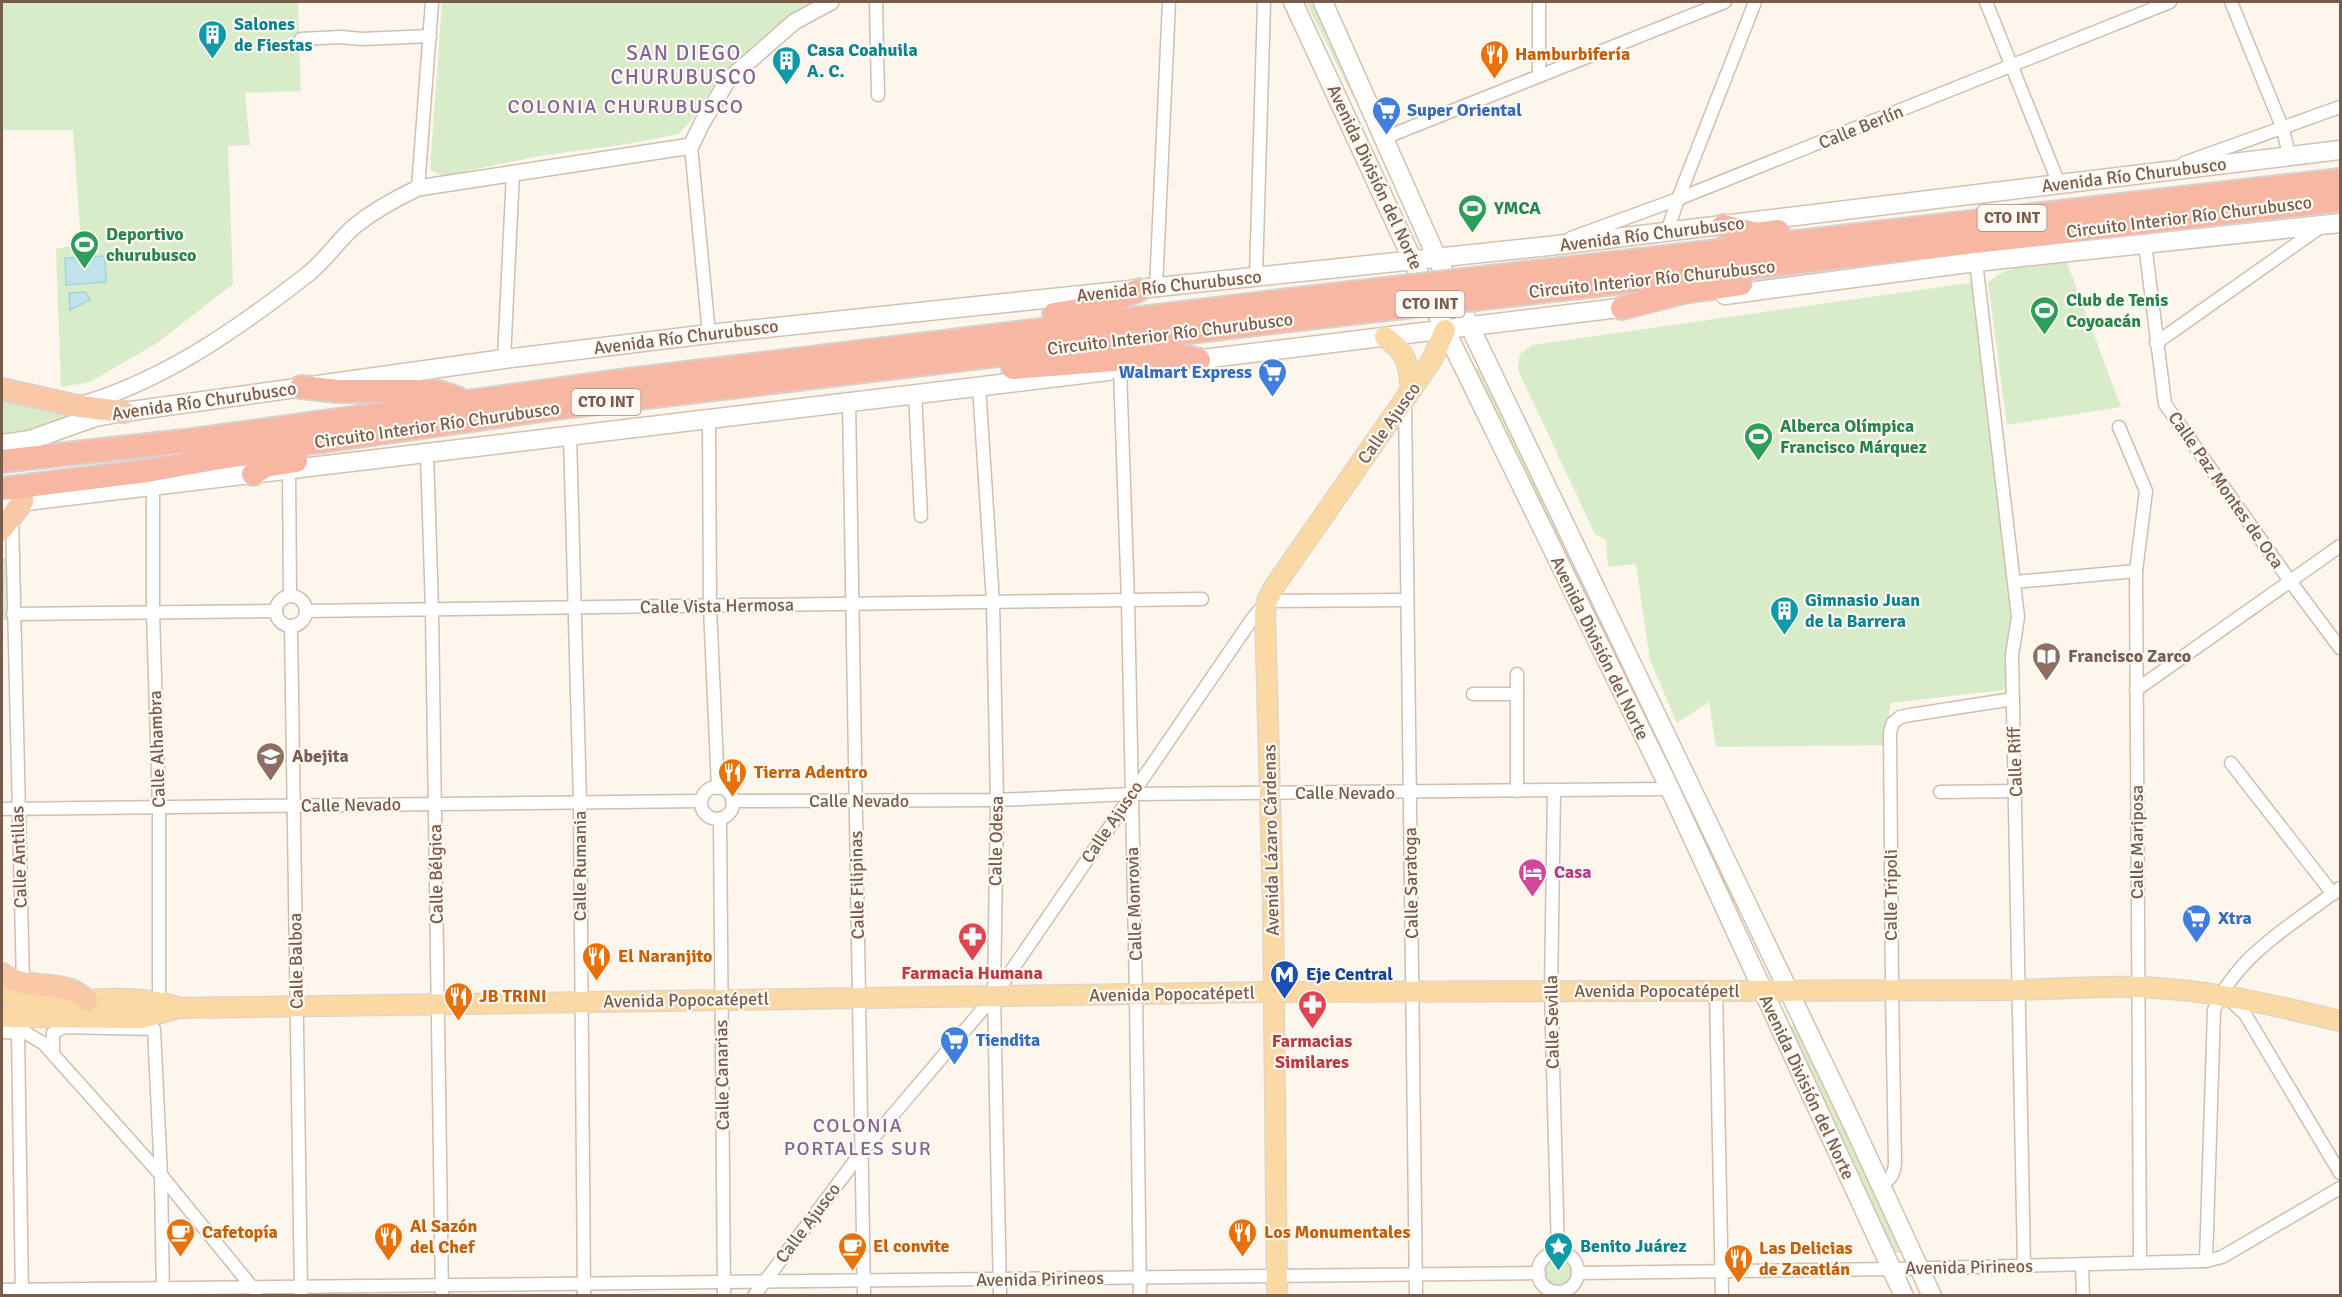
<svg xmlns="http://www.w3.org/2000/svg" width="2342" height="1297" font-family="Signika,sans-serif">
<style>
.green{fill:#d8ecc9}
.water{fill:#bfe3e8;stroke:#a5d3da;stroke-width:1.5}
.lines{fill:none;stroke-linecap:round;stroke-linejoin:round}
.minor-casing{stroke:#d1beb0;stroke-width:15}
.tertiary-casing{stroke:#d1beb0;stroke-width:18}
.secondary-casing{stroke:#d6c0b0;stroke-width:21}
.primary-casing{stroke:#dad1cd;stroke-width:22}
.trunk-casing{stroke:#dad1cd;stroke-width:24}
.motorway-casing{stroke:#dad1cd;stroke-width:26}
.minor{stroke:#fff;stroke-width:12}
.tertiary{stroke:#fff;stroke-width:15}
.secondary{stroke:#fff;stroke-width:18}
.primary{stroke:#fbd9a5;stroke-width:20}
.trunk{stroke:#f9c8a4;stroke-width:21}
.motorway{stroke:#f7b7a3;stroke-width:22}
.motorway-bridge-casing{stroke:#dad1cd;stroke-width:26;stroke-linecap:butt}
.motorway-bridge{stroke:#f7b7a3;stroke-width:22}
.labels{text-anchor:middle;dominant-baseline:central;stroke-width:4.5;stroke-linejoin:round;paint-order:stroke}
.shield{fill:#fffaf3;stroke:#a28b7f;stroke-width:1.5}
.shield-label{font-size:16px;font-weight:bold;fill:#7a5c4d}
.culture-label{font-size:18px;font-weight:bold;fill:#0d838f;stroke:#fffaf3;text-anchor:start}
.food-label{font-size:18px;font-weight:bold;fill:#c56008;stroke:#fffaf3;text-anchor:start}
.shop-label{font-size:18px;font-weight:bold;fill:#366cbe;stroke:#fffaf3;text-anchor:start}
.street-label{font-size:18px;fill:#7a5c4d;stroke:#fffaf3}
.leisure-label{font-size:18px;font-weight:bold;fill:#27864d;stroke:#fffaf3;text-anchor:start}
.education-label{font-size:18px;font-weight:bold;fill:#785e54;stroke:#fffaf3;text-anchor:start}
.hotel-label{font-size:18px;font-weight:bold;fill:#b23c85;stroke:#fffaf3;text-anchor:start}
.health-label{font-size:18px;font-weight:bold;fill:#be3a42;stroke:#fffaf3}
.transit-label{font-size:18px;font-weight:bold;fill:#164399;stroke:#fffaf3;text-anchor:start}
.neighbourhood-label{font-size:20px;letter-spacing:1.5px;fill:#846695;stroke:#fffaf3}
.quarter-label{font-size:21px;letter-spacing:1.5px;fill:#846695;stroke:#fffaf3}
</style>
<rect width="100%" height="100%" fill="#fdf6ec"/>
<g class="green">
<polygon points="2,2 298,2 301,91 245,93 250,145 228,146 233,284 157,343 90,382 61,387 56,249 81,244 73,130 2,130"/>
<polygon points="442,2 826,2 791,15 744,54 720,76 690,122 678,134 627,144 539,156 444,176 430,170"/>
<polygon points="1306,2 1315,2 1353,88 1355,101"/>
<path d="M2066,260L2121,407L2007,425L1988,283C2007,264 2040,262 2066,260Z"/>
<polygon points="1976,282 2013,615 2004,690 1890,703 1887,745 1716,747 1709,702 1677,723 1650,660 1636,564 1608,567 1606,540 1595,534 1519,372 1518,366 1520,354 1532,345"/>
<polygon points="1480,365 1747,924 1726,891 1474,374"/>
<polygon points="2,393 90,413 47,429 2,438"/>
<polygon points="2,558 9,558 10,620 2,620"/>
<polygon points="1798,1025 1905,1254 1892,1252 1784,1026"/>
<circle cx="1558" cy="1272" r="13"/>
</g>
<g class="water">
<polygon points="105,256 106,282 66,285 65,258"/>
<polygon points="86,292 90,300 70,310 69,293"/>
</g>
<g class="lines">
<defs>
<g id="minor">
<polyline points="876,2 878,95"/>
<polyline points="1986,2 2059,184"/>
<polyline points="2231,2 2283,129 2289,155"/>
<polyline points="301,39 341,37 362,39 430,36"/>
<polyline points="1539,76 1539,2"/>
<polyline points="1384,138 1725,2"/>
<polyline points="691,146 709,334"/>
<polyline points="2184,163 2340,107"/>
<polyline points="418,188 432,2"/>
<polyline points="1667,232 1678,199 1755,2"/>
<polyline points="1571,238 1678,199 2170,2"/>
<polyline points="2145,244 2165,404 2290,581 2340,648"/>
<polyline points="1976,262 2018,617 2012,655 2024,1266"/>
<polyline points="1256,277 1264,2"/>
<polyline points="1156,288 1169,2"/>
<polyline points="2156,343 2322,226"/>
<polyline points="504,359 513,172"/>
<polyline points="1120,369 1128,601 1136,995 1140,1296"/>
<polyline points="979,386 993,602 997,800 994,996 1000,1296"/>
<polyline points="915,394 921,516"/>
<polyline points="1405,400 1416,1296"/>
<polyline points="849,402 864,1296"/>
<polyline points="709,419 710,607 718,788"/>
<polyline points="2119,427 2146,491 2136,571 2140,1263"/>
<polyline points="570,436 580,802 584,1296"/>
<polyline points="427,453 432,610 442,1296"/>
<polyline points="289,469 290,596"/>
<polyline points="153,486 153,613 159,807 159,1006"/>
<polyline points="12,517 23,983"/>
<polyline points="2015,582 2136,571"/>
<circle cx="291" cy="611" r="15"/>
<polyline points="306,611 1202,599"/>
<polyline points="13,614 276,611"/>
<polyline points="291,626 301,1294"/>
<polyline points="2136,690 2340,546"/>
<polyline points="1473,694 1517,694"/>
<polyline points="2231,763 2333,894"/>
<circle cx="717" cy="803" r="16"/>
<polyline points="1517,791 1517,674"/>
<polyline points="1554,791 1551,991 1558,1252"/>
<polyline points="1940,792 2016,791"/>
<polyline points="732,801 997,800 1130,794 1670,789"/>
<polyline points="2,809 701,801"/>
<polyline points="720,819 724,1296"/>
<polyline points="1716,991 1722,1296"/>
<polyline points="2229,999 2245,1014 2340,1173"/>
<polyline points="2,1032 26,1033 43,1043 161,1175 256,1292"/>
<polyline points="18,1033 22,1295"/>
<polyline points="53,1054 53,1033 64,1027 154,1029 161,1175 163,1296"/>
<path d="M1881,1186C1890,1179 1894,1175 1895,1164L1892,990L1890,732L1893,723L1900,717L1910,715L2013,699"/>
<circle cx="1558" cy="1272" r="20"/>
<path d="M2206,1261L2214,1010C2237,954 2294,924 2340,888"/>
<polyline points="2082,1265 2083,1296"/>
<polyline points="1579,1273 1892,1269 2206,1261 2222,1257 2340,1188"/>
<polyline points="2,1290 1539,1273"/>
<polyline points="754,1296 863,1150 994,996 1252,619 1267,601 1407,600"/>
</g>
<path id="tertiary" d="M83,404C167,379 240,327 308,274C326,260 338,240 356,225C375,210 397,198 418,188L691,146L702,123L728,80L794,22L831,2"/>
<g id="secondary">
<polyline points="1293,2 1438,315 1670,789 1904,1296"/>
<polyline points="1323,2 1437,258 1852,1123 1932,1296"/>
<polyline points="1725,295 1976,262 2340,223"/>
<polyline points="1186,361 1635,306"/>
<polyline points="2,444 30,440 95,417 124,412 504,359 709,334 1549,246 2340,150"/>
<polyline points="2,504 1108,371"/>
</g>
<g id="primary">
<path d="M1385,337C1408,354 1408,363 1411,390"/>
<path d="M2,994C59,1010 121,988 177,1007"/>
<path d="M2,1017L141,1018L179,1008L1274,992L2019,990C2058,989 2099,986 2138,987C2206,989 2274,1005 2340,1021"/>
<polyline points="1277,1296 1273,906 1265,613 1267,601 1274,587 1432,360 1445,330"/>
</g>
<g id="trunk">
<polyline points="2,389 77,406 124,412"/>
<polyline points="2,529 23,501"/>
<path d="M2,974C22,989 48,982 71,990C76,992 82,997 87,1000"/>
</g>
<g id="motorway">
<polyline points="1723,226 1757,234 1778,231"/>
<polyline points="1560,269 2340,180"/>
<polyline points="1562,289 2340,200"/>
<polyline points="1622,308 1684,292 1741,284"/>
<polyline points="1054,314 1096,307 1139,290"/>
<polyline points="1013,368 1178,355 1199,360"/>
<polyline points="301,387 338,391 435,391 457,398"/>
<polyline points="2,461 193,440 620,381 1298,299"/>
<polyline points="253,474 265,466 296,461"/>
<polyline points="2,489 147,471 287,446 564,407 1299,319"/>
</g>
</defs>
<use href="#minor" class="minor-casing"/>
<use href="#tertiary" class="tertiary-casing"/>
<use href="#secondary" class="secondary-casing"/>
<use href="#primary" class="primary-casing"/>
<use href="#trunk" class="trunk-casing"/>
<use href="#motorway" class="motorway-casing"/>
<use href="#minor" class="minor"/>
<use href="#tertiary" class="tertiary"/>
<use href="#secondary" class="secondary"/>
<use href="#primary" class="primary"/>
<use href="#trunk" class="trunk"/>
<use href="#motorway" class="motorway"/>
<defs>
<g id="motorway-bridge">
<polyline points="1298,299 1560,269"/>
<polyline points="1299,319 1562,289"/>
</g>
</defs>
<use href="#motorway-bridge" class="motorway-bridge-casing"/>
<use href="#motorway-bridge" class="motorway-bridge"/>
</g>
<defs>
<symbol id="building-pin" viewBox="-11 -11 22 30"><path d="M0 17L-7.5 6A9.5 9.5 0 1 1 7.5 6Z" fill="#0f9aa8" stroke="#fffaf3"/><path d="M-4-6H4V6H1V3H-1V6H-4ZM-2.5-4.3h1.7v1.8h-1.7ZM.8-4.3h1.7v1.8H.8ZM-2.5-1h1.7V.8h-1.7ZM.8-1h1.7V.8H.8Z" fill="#fff"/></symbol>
<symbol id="restaurant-pin" viewBox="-11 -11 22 30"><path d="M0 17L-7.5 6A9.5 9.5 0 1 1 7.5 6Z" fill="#e8710a" stroke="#fffaf3"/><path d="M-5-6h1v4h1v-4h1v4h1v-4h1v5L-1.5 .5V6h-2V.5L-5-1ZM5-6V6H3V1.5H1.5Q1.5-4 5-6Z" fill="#fff"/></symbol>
<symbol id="supermarket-pin" viewBox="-11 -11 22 30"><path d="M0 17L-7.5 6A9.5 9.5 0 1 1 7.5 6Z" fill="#3f7fe0" stroke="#fffaf3"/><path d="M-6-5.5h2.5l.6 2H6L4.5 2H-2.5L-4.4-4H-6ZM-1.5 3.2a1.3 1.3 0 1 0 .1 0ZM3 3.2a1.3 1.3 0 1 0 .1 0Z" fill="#fff"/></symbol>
<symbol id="stadium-pin" viewBox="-11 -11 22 30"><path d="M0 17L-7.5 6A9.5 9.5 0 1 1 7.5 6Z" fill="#2e9e5b" stroke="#fffaf3"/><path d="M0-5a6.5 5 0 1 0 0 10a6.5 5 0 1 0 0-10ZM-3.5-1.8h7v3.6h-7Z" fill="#fff"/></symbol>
<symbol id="library-pin" viewBox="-11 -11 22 30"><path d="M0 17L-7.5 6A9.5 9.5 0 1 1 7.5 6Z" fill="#8d6e63" stroke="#fffaf3"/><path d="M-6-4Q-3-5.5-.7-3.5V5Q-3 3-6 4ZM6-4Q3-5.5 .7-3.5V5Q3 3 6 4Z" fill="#fff"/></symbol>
<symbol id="school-pin" viewBox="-11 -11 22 30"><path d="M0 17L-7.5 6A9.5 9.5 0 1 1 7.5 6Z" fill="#8d6e63" stroke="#fffaf3"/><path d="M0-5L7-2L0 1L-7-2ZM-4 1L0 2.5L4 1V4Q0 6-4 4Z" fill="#fff"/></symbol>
<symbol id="hotel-pin" viewBox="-11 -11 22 30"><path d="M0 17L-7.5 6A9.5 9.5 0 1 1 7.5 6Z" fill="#d1479c" stroke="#fffaf3"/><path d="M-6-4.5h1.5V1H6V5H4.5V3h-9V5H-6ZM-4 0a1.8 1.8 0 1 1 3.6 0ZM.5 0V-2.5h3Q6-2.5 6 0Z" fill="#fff"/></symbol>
<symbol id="pharmacy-pin" viewBox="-11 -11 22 30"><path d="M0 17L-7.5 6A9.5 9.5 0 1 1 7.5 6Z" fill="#e0444e" stroke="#fffaf3"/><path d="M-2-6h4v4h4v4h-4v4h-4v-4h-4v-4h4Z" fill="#fff"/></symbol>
<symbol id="metro-pin" viewBox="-11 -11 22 30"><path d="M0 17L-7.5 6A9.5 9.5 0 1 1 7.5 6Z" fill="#1a4fb4" stroke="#fffaf3"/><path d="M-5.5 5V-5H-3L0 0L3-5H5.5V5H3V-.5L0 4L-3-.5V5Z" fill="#fff"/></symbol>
<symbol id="cafe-pin" viewBox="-11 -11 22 30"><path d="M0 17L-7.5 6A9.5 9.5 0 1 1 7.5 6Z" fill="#e8710a" stroke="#fffaf3"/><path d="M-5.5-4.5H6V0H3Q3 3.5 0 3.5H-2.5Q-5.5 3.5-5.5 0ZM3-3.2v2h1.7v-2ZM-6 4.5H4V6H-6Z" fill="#fff"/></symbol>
<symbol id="sight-pin" viewBox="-11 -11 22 30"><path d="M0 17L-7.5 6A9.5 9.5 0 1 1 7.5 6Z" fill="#0f9aa8" stroke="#fffaf3"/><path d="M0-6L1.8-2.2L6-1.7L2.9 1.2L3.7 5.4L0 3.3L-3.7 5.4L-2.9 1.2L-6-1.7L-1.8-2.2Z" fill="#fff"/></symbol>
</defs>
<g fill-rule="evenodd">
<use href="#building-pin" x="196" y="18" width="33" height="45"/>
<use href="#restaurant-pin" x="1478" y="38" width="33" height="45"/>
<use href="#building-pin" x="770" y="44" width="33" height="45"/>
<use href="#supermarket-pin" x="1370" y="94" width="33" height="45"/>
<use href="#stadium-pin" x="1456" y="192" width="33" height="45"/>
<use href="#stadium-pin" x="68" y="228" width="33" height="45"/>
<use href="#stadium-pin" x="2028" y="294" width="33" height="45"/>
<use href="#supermarket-pin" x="1256" y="356" width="33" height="45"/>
<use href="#stadium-pin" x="1742" y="420" width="33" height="45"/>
<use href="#building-pin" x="1768" y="594" width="33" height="45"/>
<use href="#library-pin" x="2030" y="640" width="33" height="45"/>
<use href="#school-pin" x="254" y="740" width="33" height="45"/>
<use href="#restaurant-pin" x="716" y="756" width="33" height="45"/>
<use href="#hotel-pin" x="1516" y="856" width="33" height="45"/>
<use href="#supermarket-pin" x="2180" y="902" width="33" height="45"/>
<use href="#pharmacy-pin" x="956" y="920" width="33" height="45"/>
<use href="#restaurant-pin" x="580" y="940" width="33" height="45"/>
<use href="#metro-pin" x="1268" y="958" width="33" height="45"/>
<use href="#restaurant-pin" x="442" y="980" width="33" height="45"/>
<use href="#pharmacy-pin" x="1296" y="988" width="33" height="45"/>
<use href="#supermarket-pin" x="938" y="1024" width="33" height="45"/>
<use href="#cafe-pin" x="164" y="1216" width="33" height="45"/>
<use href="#restaurant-pin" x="1226" y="1216" width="33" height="45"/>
<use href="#restaurant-pin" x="372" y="1220" width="33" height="45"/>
<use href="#cafe-pin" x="836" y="1230" width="33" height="45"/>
<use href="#sight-pin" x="1542" y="1230" width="33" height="45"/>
<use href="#restaurant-pin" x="1722" y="1242" width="33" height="45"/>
</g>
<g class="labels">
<g class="shield">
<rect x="1977.5" y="205" width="69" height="26" rx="4.5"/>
<rect x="1395.5" y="291" width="69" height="26" rx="4.5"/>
<rect x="571.5" y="389" width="69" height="26" rx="4.5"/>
</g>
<g class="shield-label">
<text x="2012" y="218">CTO INT</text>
<text x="1430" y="304">CTO INT</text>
<text x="606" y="402">CTO INT</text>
</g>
<g class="culture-label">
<text x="234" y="24">Salones<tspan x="234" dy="21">de Fiestas</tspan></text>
<text x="807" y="50">Casa Coahuila<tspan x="807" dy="21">A. C.</tspan></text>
<text x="1805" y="600">Gimnasio Juan<tspan x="1805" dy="21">de la Barrera</tspan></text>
<text x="1580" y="1246">Benito Juárez</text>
</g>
<g class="food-label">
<text x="1515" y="54">Hamburbifería</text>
<text x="754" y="772">Tierra Adentro</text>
<text x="618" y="956">El Naranjito</text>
<text x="479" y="996">JB TRINI</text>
<text x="410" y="1226">Al Sazón<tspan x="410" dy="21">del Chef</tspan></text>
<text x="202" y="1232">Cafetopía</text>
<text x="1264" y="1232">Los Monumentales</text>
<text x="873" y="1246">El convite</text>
<text x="1759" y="1248">Las Delicias<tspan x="1759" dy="21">de Zacatlán</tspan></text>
</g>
<g class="shop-label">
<text x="1407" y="110">Super Oriental</text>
<text x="1252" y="372" text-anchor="end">Walmart Express</text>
<text x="2218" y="918">Xtra</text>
<text x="976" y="1040">Tiendita</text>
</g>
<g class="street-label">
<text transform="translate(1861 127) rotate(-22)">Calle Berlín</text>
<text transform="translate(2134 175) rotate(-7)">Avenida Río Churubusco</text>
<text transform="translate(1375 177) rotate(65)">Avenida División del Norte</text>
<text transform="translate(2189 217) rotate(-7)">Circuito Interior Río Churubusco</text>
<text transform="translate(1652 234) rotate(-7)">Avenida Río Churubusco</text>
<text transform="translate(1652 279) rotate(-6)">Circuito Interior Río Churubusco</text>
<text transform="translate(1169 286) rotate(-6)">Avenida Río Churubusco</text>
<text transform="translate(1170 334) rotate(-7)">Circuito Interior Río Churubusco</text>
<text transform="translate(686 337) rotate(-7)">Avenida Río Churubusco</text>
<text transform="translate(204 401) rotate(-8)">Avenida Río Churubusco</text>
<text transform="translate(1389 423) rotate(-55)">Calle Ajusco</text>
<text transform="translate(437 425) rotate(-8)">Circuito Interior Río Churubusco</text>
<text transform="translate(2226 490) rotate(55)">Calle Paz Montes de Oca</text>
<text transform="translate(717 606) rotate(-1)">Calle Vista Hermosa</text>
<text transform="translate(1600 648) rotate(64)">Avenida División del Norte</text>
<text transform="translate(157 749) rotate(-92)">Calle Alhambra</text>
<text transform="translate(2015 762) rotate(-92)">Calle Riff</text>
<text x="1345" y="793">Calle Nevado</text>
<text x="859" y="801">Calle Nevado</text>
<text transform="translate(351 805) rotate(-1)">Calle Nevado</text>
<text transform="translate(1112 822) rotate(-56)">Calle Ajusco</text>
<text transform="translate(1271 840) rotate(-91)">Avenida Lázaro Cárdenas</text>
<text transform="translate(996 841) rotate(-89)">Calle Odesa</text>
<text transform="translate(2137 842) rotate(-90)">Calle Mariposa</text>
<text transform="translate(19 857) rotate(-92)">Calle Antillas</text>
<text transform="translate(580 866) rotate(-90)">Calle Rumania</text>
<text transform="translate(436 874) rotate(-91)">Calle Bélgica</text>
<text transform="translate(1411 883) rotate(-91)">Calle Saratoga</text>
<text transform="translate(857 885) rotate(-91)">Calle Filipinas</text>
<text transform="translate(1891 895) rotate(-90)">Calle Trípoli</text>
<text transform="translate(1134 904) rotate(-92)">Calle Monrovia</text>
<text transform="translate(296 961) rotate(-91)">Calle Balboa</text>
<text x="1657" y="991">Avenida Popocatépetl</text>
<text transform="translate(1172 994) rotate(-1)">Avenida Popocatépetl</text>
<text transform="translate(686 1000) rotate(-1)">Avenida Popocatépetl</text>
<text transform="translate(1552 1022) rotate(-91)">Calle Sevilla</text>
<text transform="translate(722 1075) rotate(-91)">Calle Canarias</text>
<text transform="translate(1807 1087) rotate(65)">Avenida División del Norte</text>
<text transform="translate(808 1223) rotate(-53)">Calle Ajusco</text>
<text transform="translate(1969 1267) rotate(-1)">Avenida Pirineos</text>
<text transform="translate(1040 1279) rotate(-1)">Avenida Pirineos</text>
</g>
<g class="leisure-label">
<text x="1494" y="208">YMCA</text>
<text x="106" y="234">Deportivo<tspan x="106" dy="21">churubusco</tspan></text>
<text x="2066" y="300">Club de Tenis<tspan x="2066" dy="21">Coyoacán</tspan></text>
<text x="1780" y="426">Alberca Olímpica<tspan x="1780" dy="21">Francisco Márquez</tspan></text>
</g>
<g class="education-label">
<text x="2068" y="656">Francisco Zarco</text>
<text x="292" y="756">Abejita</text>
</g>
<g class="hotel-label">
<text x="1554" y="872">Casa</text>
</g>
<g class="health-label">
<text x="972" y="973">Farmacia Humana</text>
<text x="1312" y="1041">Farmacias<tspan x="1312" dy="21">Similares</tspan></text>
</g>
<g class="transit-label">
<text x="1306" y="974">Eje Central</text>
</g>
<g class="neighbourhood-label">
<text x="626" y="106">COLONIA CHURUBUSCO</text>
<text x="858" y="1125">COLONIA<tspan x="858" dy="23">PORTALES SUR</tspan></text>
</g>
<g class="quarter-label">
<text x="684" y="53">SAN DIEGO<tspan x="684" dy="24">CHURUBUSCO</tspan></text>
</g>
</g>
<rect width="2342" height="1297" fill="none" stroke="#7a5c4d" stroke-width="6"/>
</svg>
